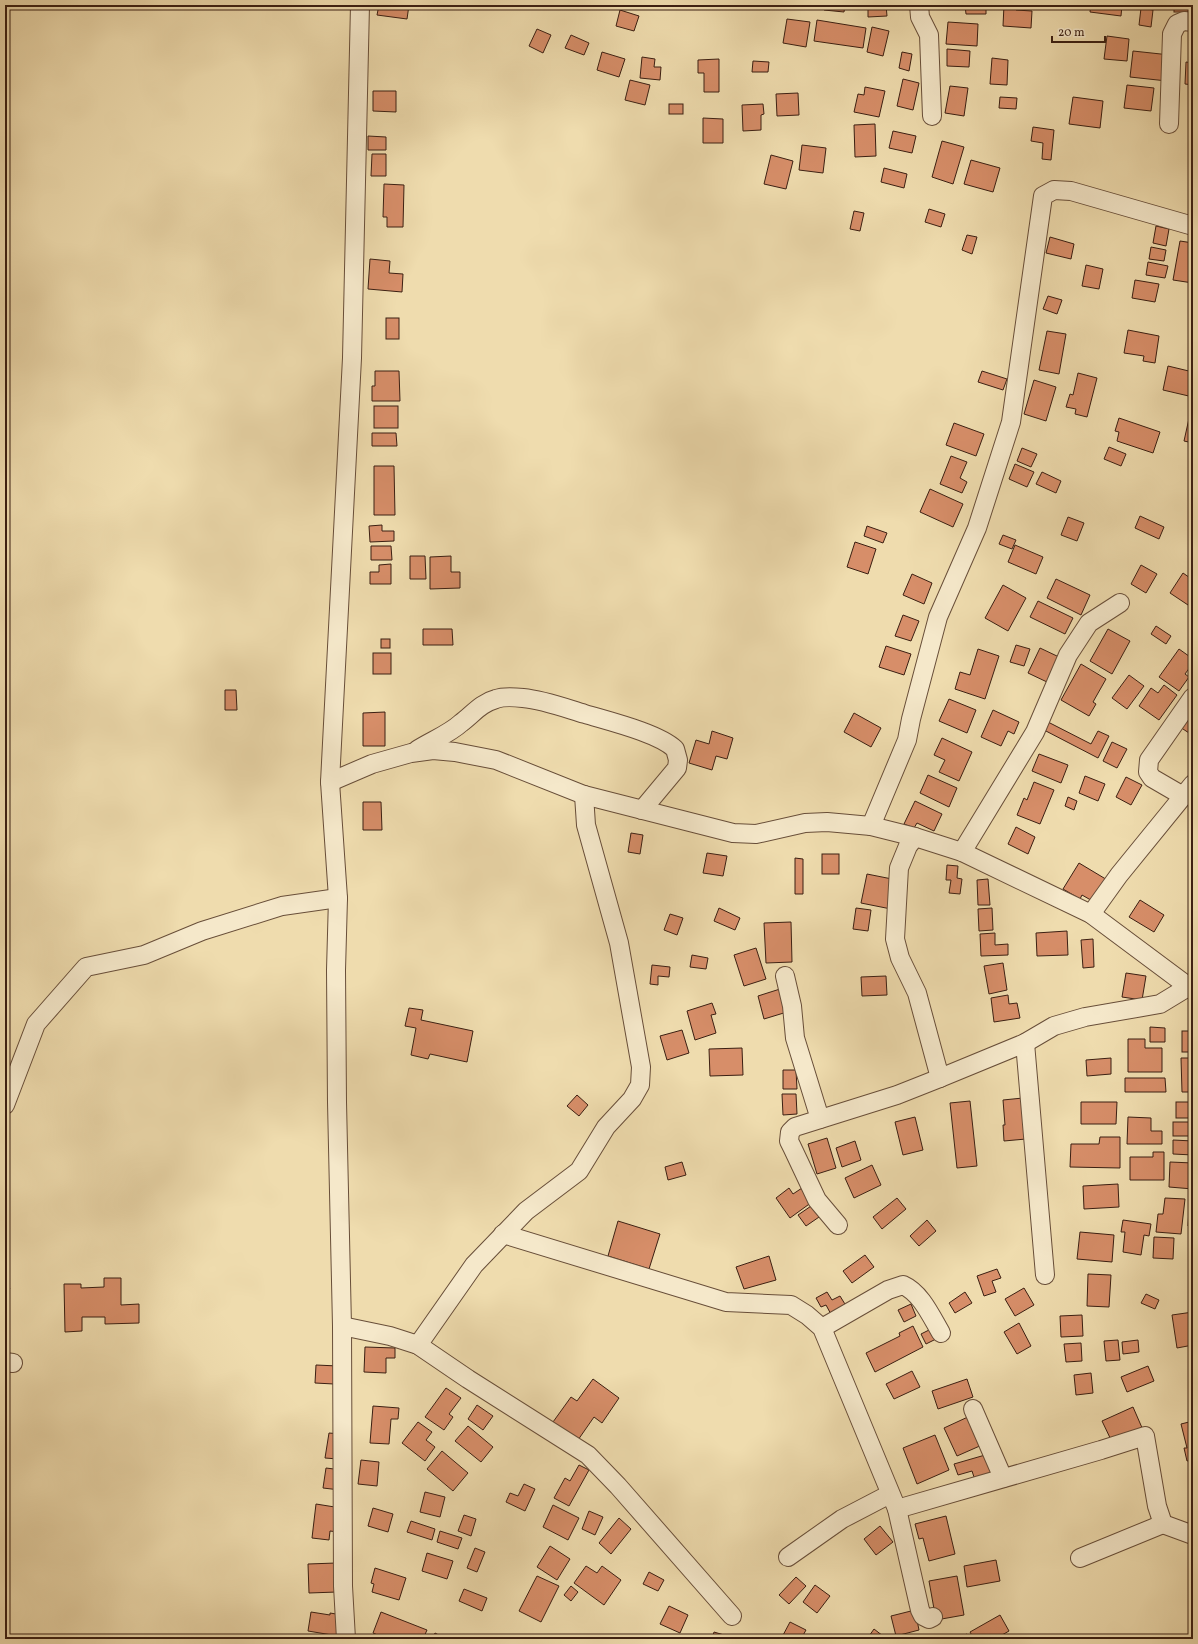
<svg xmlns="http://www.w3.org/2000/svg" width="1198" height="1644" font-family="Vollkorn,serif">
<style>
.building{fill:#d78e69;stroke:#3b1f12}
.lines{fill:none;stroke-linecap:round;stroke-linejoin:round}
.minor-casing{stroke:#684e39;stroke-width:20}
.minor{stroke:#f5e8ca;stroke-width:18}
</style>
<rect width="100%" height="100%" fill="#efdcae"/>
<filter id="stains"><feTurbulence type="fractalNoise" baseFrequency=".005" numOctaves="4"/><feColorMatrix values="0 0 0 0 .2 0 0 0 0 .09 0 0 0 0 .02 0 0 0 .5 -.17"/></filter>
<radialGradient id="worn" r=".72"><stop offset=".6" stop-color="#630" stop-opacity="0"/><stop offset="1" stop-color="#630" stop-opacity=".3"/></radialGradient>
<g class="building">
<polygon points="379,5 409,5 407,19 377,15"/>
<polygon points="825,5 845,5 844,12 824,10"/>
<polygon points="868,5 886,5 887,16 868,17"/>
<polygon points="965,5 986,5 986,14 966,14"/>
<polygon points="1004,5 1016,5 1016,10 1032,11 1031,28 1003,26"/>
<polygon points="1053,5 1087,5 1086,9"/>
<polygon points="1091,5 1122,5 1121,16 1090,12"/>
<rect x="1174" y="5" width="19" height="7"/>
<polygon points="1141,8 1153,10 1151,27 1139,25"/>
<polygon points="620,10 639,16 634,31 616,26"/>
<polygon points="787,19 810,22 806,47 783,43"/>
<polygon points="817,20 866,28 863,48 814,41"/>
<polygon points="948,22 978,24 977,46 946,44"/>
<polygon points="872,27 889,31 883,56 867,52"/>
<polygon points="537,29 551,35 543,53 529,46"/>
<polygon points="571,35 589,43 584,55 565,48"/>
<polygon points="1107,36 1129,39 1127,61 1104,59"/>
<polygon points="947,49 970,51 969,67 947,66"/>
<polygon points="1133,51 1170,55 1167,81 1130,77"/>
<polygon points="602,52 625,59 619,77 597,70"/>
<polygon points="902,52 912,54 909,71 899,68"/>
<polygon points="642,57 655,59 654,67 661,67 660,80 640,78"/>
<polygon points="992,58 1008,60 1007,85 990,84"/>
<polygon points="719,59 719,92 704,92 704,73 698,73 698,60"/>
<polygon points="753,61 769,62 768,72 752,72"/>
<polygon points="1186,62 1193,63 1193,85 1185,84"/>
<polygon points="903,79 919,83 913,110 897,106"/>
<polygon points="630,80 650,85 645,105 625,100"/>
<polygon points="1127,85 1154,88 1151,111 1124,108"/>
<polygon points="950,86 968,88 964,116 945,113"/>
<polygon points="865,87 885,91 879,117 854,112 858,94 864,95"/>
<polygon points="373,91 396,91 396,112 373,111"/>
<polygon points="798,93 799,115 777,116 776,94"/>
<polygon points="1000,97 1017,98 1016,109 999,108"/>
<polygon points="1073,97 1103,101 1100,128 1069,124"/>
<rect x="669" y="104" width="14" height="10"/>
<polygon points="763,104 764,114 761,115 761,130 743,131 742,105"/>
<polygon points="703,118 723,119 723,143 703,143"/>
<polygon points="875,124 876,156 855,157 854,125"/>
<polygon points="1033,127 1054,130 1051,160 1042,159 1043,143 1031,141"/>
<polygon points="893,131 916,136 912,153 889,148"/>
<polygon points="368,136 386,137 386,150 368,150"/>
<polygon points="942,141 964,147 953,184 932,177"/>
<polygon points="802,145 826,148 823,173 799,170"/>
<polygon points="372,154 386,154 386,176 371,176"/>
<polygon points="771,155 793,161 786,189 764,184"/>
<polygon points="971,160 1000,168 993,192 964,184"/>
<polygon points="884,168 907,174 904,188 881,182"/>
<polygon points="384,184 404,185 403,227 387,227 387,217 383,217"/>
<polygon points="929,209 945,214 941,227 925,222"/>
<polygon points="854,211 864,213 860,231 850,229"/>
<polygon points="1156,226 1169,229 1166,246 1153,243"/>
<polygon points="967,235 977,237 972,254 962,250"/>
<polygon points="1050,237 1074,244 1071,259 1046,253"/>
<polygon points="1180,241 1193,243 1193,283 1173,280"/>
<polygon points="1151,247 1166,250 1164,261 1149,259"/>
<polygon points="370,259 390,261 389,273 403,274 402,292 368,289"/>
<polygon points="1148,262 1168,266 1165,278 1146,275"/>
<polygon points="1086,265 1103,269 1099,289 1082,286"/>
<polygon points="1135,280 1159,284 1155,302 1132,298"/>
<polygon points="1048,296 1062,300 1057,314 1043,309"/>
<rect x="386" y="318" width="13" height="21"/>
<polygon points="1128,330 1159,336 1155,363 1143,361 1144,356 1124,353"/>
<polygon points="1047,331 1066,334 1059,374 1039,370"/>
<polygon points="1168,366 1193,372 1193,397 1163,390"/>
<polygon points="375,371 399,371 400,401 372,401 372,386 375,386"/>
<polygon points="982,371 1007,379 1003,390 978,382"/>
<polygon points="1078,373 1097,378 1087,417 1075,414 1076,409 1066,407 1070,394 1073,395"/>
<polygon points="1034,380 1056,387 1046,421 1024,414"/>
<rect x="374" y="406" width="24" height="22"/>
<polygon points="1190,414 1193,415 1193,443 1184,441"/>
<polygon points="1119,418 1160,432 1153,453 1117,441 1119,432 1115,431"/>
<polygon points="954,423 984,434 976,456 946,445"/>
<polygon points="372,433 396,433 397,446 372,446"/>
<polygon points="1109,447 1126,454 1121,466 1104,459"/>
<polygon points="1022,448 1037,454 1031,467 1017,461"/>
<polygon points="951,456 967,462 960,478 967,482 962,493 940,484"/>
<polygon points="1015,464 1034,472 1027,487 1009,479"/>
<polygon points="374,466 394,466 395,515 374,515"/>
<polygon points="1042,472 1061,481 1056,493 1036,484"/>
<polygon points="930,489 963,504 953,527 920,512"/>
<polygon points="1140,516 1164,527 1159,539 1135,528"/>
<polygon points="1068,517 1084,523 1077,541 1061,535"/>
<polygon points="382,525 382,531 394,531 394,541 370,542 369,526"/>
<polygon points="867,526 887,533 883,543 864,536"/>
<polygon points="1003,535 1016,540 1012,549 999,544"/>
<polygon points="855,542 876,549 868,574 847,567"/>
<polygon points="1015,545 1043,557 1036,574 1008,562"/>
<polygon points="371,546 391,546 392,560 371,560"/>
<polygon points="410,556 425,556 426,579 410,579"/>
<polygon points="451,556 451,572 460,572 460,588 430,589 430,557"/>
<polygon points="391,564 391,584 370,584 370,572 379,572 379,565"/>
<polygon points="1141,565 1157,574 1146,593 1131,584"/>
<polygon points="1183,573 1193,580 1193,598 1188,605 1170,593"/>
<polygon points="912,574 932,583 924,604 903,595"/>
<polygon points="1056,579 1090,595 1081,615 1047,598"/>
<polygon points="1003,585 1026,598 1008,631 985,618"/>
<polygon points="1038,601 1073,618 1065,634 1030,617"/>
<polygon points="903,615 919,621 911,641 895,636"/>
<polygon points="1156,626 1171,636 1166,644 1151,634"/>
<polygon points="423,629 452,629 453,645 423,645"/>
<polygon points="1108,629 1130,641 1112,674 1090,661"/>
<rect x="381" y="639" width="9" height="9"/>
<polygon points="1016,645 1030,649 1024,666 1010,662"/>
<polygon points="886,646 911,654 904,675 879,667"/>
<polygon points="1040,648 1059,657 1047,682 1028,673"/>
<polygon points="978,649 999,656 985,699 955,689 960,672 970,675"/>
<polygon points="1179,649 1193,659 1193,663 1185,674 1189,677 1179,691 1159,677"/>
<rect x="373" y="653" width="18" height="21"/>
<polygon points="1081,664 1106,679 1093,702 1096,704 1089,716 1061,700"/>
<polygon points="1129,675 1144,686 1127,709 1112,698"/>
<polygon points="1164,685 1177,695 1159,720 1139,706 1151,688 1158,693"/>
<polygon points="225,690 236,690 237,710 225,710"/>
<polygon points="949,699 976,710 967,733 939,721"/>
<polygon points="1193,709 1193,734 1192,735 1180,727"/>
<polygon points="993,710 1019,722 1014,734 1008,731 1001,746 981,737"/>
<polygon points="385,712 385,746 363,746 363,713"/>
<polygon points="854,713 881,728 871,747 844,732"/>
<polygon points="1048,722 1091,744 1098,731 1109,736 1098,758 1044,730"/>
<polygon points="712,731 733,738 727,759 716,756 712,770 689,763 696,740 709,744"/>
<polygon points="942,738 972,752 959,781 939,772 945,760 934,755"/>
<polygon points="1112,742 1127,749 1117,768 1103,761"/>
<polygon points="1039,754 1068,765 1061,783 1032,771"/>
<polygon points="928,775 957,788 949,807 920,793"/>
<polygon points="1085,776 1105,784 1098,801 1079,793"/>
<polygon points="1126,777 1142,785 1131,805 1116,797"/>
<polygon points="1034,782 1054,790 1040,824 1017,815 1024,798 1027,800"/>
<polygon points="1068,797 1077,801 1074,810 1065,806"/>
<polygon points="915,801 942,814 934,831 917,823 914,828 904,824"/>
<polygon points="363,802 381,802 382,830 363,830"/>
<polygon points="1016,827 1035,837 1028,854 1008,844"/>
<polygon points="631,833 643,835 640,854 628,852"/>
<polygon points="707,853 727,856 723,876 703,873"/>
<rect x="822" y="854" width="17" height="20"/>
<polygon points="795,858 803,859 803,894 795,894"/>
<polygon points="1079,863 1109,881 1096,903 1082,895 1080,899 1063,889"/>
<polygon points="947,865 958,866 957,878 962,879 960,894 949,893 951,880 946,880"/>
<polygon points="867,874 897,880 891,909 861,903"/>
<polygon points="988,879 990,905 978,905 977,880"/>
<polygon points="1140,900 1164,915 1154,932 1129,917"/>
<polygon points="719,908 740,918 735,930 714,921"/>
<polygon points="856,908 871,910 868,931 853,929"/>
<polygon points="992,908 993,930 979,931 978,909"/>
<polygon points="670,914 683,918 677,935 664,930"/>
<polygon points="791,922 792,962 766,963 764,923"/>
<polygon points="1067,931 1068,955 1037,956 1036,933"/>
<polygon points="995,933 995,945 1008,944 1008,955 981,956 980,934"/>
<polygon points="1093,939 1094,967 1083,968 1081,940"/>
<polygon points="756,948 766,979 744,986 734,955"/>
<polygon points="692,955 708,958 706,969 690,967"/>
<polygon points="1003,963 1007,990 989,994 984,966"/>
<polygon points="652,965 670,967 669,977 658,976 658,985 650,984"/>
<polygon points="1126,973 1146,976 1142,1000 1122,997"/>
<polygon points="886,976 887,995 862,996 861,977"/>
<polygon points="780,989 787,1012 764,1019 758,996"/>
<polygon points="1008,995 1009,1004 1017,1003 1020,1018 994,1022 991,998"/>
<polygon points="712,1003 716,1014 711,1015 716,1033 695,1040 687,1011"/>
<polygon points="409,1008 423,1010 421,1020 473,1031 467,1062 430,1054 428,1059 411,1055 416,1028 405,1026"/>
<polygon points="1150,1027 1165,1028 1165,1042 1150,1042"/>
<polygon points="682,1030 689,1053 667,1060 660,1036"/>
<rect x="1182" y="1031" width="11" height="21"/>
<polygon points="1128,1039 1145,1039 1145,1048 1162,1048 1162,1072 1128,1072"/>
<polygon points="742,1048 743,1075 710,1076 709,1049"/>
<polygon points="1111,1058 1111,1074 1087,1076 1086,1060"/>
<polygon points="1181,1058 1193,1058 1193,1092 1182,1092"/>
<polygon points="783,1070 796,1070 797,1089 783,1089"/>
<polygon points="1125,1078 1165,1078 1166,1092 1125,1092"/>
<polygon points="782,1094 796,1094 797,1114 783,1115"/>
<polygon points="577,1095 588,1105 579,1116 567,1106"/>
<polygon points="1023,1098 1026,1139 1004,1141 1003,1125 1005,1125 1003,1100"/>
<polygon points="970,1101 977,1166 957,1168 950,1103"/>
<polygon points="1081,1102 1117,1102 1116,1124 1081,1124"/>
<rect x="1176" y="1102" width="15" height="16"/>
<polygon points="915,1117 923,1150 903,1155 895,1122"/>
<polygon points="1128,1117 1151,1118 1151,1131 1162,1131 1162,1144 1127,1144"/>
<rect x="1173" y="1122" width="20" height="14"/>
<polygon points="1100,1137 1120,1137 1120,1168 1070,1167 1071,1144 1099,1144"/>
<polygon points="827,1138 836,1168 817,1174 808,1144"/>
<polygon points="1173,1140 1193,1141 1193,1155 1173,1154"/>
<polygon points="855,1141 861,1160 842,1167 836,1148"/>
<polygon points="1153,1152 1164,1152 1164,1180 1130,1180 1130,1157 1153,1157"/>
<polygon points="682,1162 686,1175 668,1180 665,1167"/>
<polygon points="1170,1162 1193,1163 1193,1189 1169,1187"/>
<polygon points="872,1165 881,1185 854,1198 845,1178"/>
<polygon points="1118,1184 1119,1207 1084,1209 1083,1186"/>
<polygon points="789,1188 793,1194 802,1188 812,1202 790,1218 776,1198"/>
<polygon points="897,1198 906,1209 882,1229 873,1217"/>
<polygon points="1165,1198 1185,1199 1181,1234 1156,1232 1158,1214 1163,1214"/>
<polygon points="814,1204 822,1215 806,1226 798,1215"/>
<polygon points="1189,1208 1193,1208 1193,1226 1188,1226"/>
<polygon points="927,1220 936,1231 919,1246 910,1236"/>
<polygon points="1123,1220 1151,1224 1149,1236 1144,1235 1141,1255 1123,1252 1125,1232 1121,1232"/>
<polygon points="618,1221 660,1234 649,1269 608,1256"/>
<polygon points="1080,1232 1114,1235 1112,1262 1077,1259"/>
<polygon points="1154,1237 1174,1238 1173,1259 1153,1258"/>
<polygon points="865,1255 874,1267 852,1283 843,1271"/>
<polygon points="769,1256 776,1280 744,1289 736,1267"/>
<polygon points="997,1269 1001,1278 992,1281 996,1292 984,1296 977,1276"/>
<polygon points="1088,1274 1111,1275 1109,1307 1087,1306"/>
<polygon points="104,1278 121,1278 121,1305 139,1304 139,1323 105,1324 105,1317 82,1317 82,1331 65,1332 64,1284 81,1284 81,1288 104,1287"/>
<polygon points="5,1284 10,1288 5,1295"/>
<polygon points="1024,1288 1034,1305 1015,1316 1005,1299"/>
<polygon points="827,1292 832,1300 840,1296 848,1309 833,1318 826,1305 821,1307 816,1298"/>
<polygon points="965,1292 972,1303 955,1313 949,1303"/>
<polygon points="1146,1294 1159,1300 1155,1309 1141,1303"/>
<polygon points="911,1304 916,1316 904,1322 898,1310"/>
<polygon points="1193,1312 1193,1345 1177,1348 1172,1315"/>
<polygon points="1082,1315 1083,1336 1061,1337 1060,1316"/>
<polygon points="1019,1323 1031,1346 1017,1354 1004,1332"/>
<polygon points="913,1326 923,1347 875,1372 866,1353 900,1336 899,1333"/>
<polygon points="931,1329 936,1339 926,1344 921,1334"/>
<polygon points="1118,1340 1120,1360 1106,1361 1104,1341"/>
<polygon points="1138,1340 1139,1352 1123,1354 1122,1342"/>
<polygon points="1081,1343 1082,1361 1066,1362 1064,1344"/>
<polygon points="365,1347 395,1348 395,1358 386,1358 386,1373 364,1372"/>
<polygon points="316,1365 338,1366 334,1384 315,1383"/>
<polygon points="1148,1366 1154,1381 1127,1392 1121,1377"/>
<polygon points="912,1371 920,1387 894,1399 886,1384"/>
<polygon points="1091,1373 1093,1393 1076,1395 1074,1375"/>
<polygon points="593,1379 619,1398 602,1423 594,1417 578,1440 553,1422 571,1397 577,1401"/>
<polygon points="967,1379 973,1397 938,1409 932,1391"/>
<polygon points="446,1388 461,1398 449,1414 453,1417 444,1430 425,1417"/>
<polygon points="477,1405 493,1416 483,1430 468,1419"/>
<polygon points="373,1406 399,1408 398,1419 391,1419 389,1444 370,1443"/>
<polygon points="1133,1407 1143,1430 1113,1444 1102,1421"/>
<polygon points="970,1416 982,1445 957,1456 944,1428"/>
<polygon points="1193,1421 1193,1460 1187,1461 1184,1448 1187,1448 1181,1424"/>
<polygon points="418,1422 432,1432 426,1440 435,1447 425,1461 402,1443"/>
<polygon points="468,1426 493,1447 481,1462 455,1441"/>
<polygon points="329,1433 341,1434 338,1459 325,1458"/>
<polygon points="935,1435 949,1470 917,1484 903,1448"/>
<polygon points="442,1451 468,1473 453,1491 427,1469"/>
<polygon points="992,1453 999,1476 976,1483 972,1471 958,1475 954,1464"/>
<polygon points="361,1460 379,1462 377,1486 358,1484"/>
<polygon points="579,1465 589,1470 569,1506 554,1498 565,1478 570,1481"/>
<polygon points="326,1468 342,1470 340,1490 323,1488"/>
<polygon points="524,1484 535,1489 525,1511 506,1502 510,1493 518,1496"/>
<polygon points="425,1492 445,1497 440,1517 420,1512"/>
<polygon points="316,1504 341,1508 338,1532 330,1531 329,1540 312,1538"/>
<polygon points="553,1505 579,1518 568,1540 543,1527"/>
<polygon points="373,1508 393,1514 388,1532 368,1526"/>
<polygon points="589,1511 603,1517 595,1535 582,1529"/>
<polygon points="464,1515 476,1519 471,1536 458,1531"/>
<polygon points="946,1516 955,1554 929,1561 923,1538 919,1539 915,1524"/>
<polygon points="619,1518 631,1529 611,1554 599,1543"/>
<polygon points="411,1521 435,1529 432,1540 407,1532"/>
<polygon points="880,1526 893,1542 876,1555 864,1539"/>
<polygon points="440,1531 462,1538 458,1549 437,1542"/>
<polygon points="550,1546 570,1559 557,1580 537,1567"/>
<polygon points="475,1548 485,1552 477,1572 467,1568"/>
<polygon points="427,1553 453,1561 447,1579 422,1571"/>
<polygon points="996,1560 1000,1581 967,1587 964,1566"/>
<polygon points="336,1563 337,1592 309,1593 308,1564"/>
<polygon points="586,1566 597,1573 602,1566 621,1580 604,1605 574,1583"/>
<polygon points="375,1568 406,1578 399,1600 372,1592 374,1584 371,1583"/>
<polygon points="649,1572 664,1580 658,1591 643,1584"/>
<polygon points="537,1576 559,1586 541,1622 519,1611"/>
<polygon points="957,1576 964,1615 936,1620 929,1581"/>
<polygon points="796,1577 806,1586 789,1604 779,1595"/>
<polygon points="815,1585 830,1596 817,1613 803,1602"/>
<polygon points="571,1586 578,1592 571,1601 564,1595"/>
<polygon points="464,1589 487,1598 482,1611 459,1601"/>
<polygon points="669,1606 688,1615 680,1633 660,1624"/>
<polygon points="915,1610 919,1630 896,1636 891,1616"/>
<polygon points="311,1612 330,1615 330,1613 342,1615 338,1636 308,1631"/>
<polygon points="381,1612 427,1630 423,1639 387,1639 373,1633"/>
<polygon points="1000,1615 1009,1631 995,1639 974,1639 970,1632"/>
<polygon points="790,1622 806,1630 801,1639 781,1639"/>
<polygon points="874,1629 883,1636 881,1639 867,1639"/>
<polygon points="714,1632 724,1635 722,1639 712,1639"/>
<polygon points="435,1633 446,1639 432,1639"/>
<polygon points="967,1634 969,1639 955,1639"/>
</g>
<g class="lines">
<defs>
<g id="minor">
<polyline points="919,5 920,17 929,35 932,116"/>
<polyline points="1169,124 1172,34 1177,24 1184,21 1193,22"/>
<path d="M417,750C431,741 449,734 461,723C473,714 481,703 496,699C504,696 514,697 523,698C544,700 565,708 585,714C608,721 658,733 675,749L678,760L677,768L642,810"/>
<polyline points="330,782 372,764 411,753 433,750 455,752 496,760 584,795 733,833 756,834 805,823 827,822 871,826 915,837 962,852 1091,914 1193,990"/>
<polyline points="1183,796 1152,778 1148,772 1149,760 1193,697"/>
<polyline points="871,826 907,740 911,719 938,617 977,528 1011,422 1043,196 1054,190 1071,191 1193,226"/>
<polyline points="915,837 908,846 899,868 895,939 900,958 917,993 940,1078"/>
<polyline points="962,852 1035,732 1068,655 1089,623 1120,603"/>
<polyline points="1091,914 1119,875 1193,784"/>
<polyline points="785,976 792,1006 795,1038 820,1119"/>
<polyline points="1025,1043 1045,1275"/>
<polyline points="5,1105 36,1024 86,967 144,955 202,931 282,906 338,898"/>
<polyline points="838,1225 817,1200 792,1147 789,1141 790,1132 795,1127 897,1095 940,1078 1025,1043 1054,1026 1085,1017 1160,1004 1188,987"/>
<polyline points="503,1234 726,1302 791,1305 807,1315 822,1328 897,1509 1101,1450 1145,1436 1157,1506 1163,1524 1193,1535"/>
<polyline points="342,1326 390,1336 418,1345 468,1379 588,1455 618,1486 732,1616"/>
<path d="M822,1328L888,1290L903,1285C921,1293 931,1316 941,1333"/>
<polyline points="418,1345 474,1265 526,1211 579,1171 606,1127 632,1099 640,1085 641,1067 619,943 586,825 584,795"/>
<polyline points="5,1362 13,1363"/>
<polyline points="973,1409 1003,1478"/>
<polyline points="897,1509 920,1610 923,1616 929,1619 933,1617"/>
<polyline points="788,1557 842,1519 890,1494"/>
<polyline points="1080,1558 1163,1524"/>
<polyline points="346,1639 343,1586 342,1326 337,1102 336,970 338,898 330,782 352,358 360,5"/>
</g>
</defs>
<use href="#minor" class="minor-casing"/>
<use href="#minor" class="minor"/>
</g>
<rect width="1198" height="1644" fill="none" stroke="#efdcae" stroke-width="20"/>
<rect x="6" y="6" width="1186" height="1632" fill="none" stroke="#3b1f12" stroke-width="2"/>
<rect x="10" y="10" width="1178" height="1624" fill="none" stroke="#3b1f12"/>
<path d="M1052 36v6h53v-6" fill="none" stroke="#3b1f12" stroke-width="2"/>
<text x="1058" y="36" font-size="12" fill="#3b1f12" stroke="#f5e8ca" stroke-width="3" paint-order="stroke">20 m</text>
<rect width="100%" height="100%" filter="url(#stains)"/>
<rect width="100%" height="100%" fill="url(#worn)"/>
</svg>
